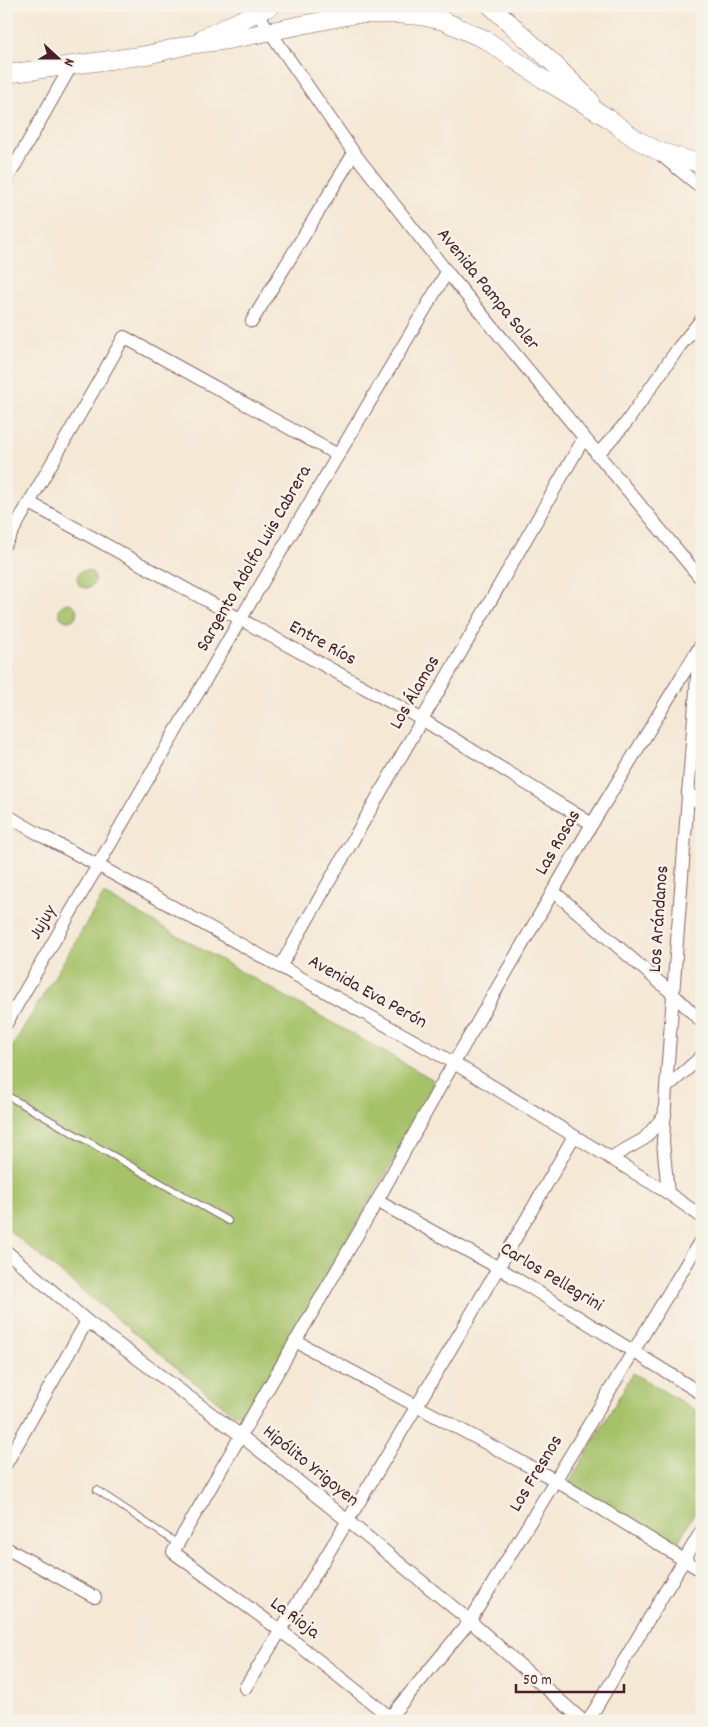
<svg xmlns="http://www.w3.org/2000/svg" width="708" height="1727" font-family="Dekko,sans-serif">
<style>
.green{fill:#a5c269;stroke:#78704a}
.lines{fill:none;stroke-linecap:round;stroke-linejoin:round}
.lane-casing{stroke:#866566;stroke-width:8}
.street-casing{stroke:#866566;stroke-width:14}
.secondary-casing{stroke:#866566;stroke-width:19}
.lane{stroke:#fff;stroke-width:6}
.street{stroke:#fff;stroke-width:12}
.secondary{stroke:#fff;stroke-width:18}
.labels{text-anchor:middle;dominant-baseline:central;stroke-width:5;stroke-linejoin:round;paint-order:stroke}
.street-label{font-size:19px;fill:#4a1f2b;stroke:#f7f3e8}
</style>
<rect width="100%" height="100%" fill="#f7f3e8"/>
<filter id="ink" filterUnits="userSpaceOnUse"><feTurbulence type="fractalNoise" baseFrequency=".02" numOctaves="2"/><feDisplacementMap in="SourceGraphic" scale="10" xChannelSelector="R" yChannelSelector="G"/><feConvolveMatrix kernelMatrix="1 2 1 2 8 2 1 2 1" color-interpolation-filters="sRGB"/></filter>
<filter id="wash" filterUnits="userSpaceOnUse"><feTurbulence type="fractalNoise" baseFrequency=".0096" numOctaves="4" result="noise"/><feDisplacementMap in="SourceGraphic" scale="20" xChannelSelector="R" yChannelSelector="G"/><feGaussianBlur stdDeviation="1.12" result="paint"/><feColorMatrix in="noise" values="0 0 0 0 0 0 0 0 0 0 0 0 0 0 0 0 0 1.4 0 .05"/><feComposite in="paint" operator="in"/></filter>
<g filter="url(#wash)">
<rect width="100%" height="100%" fill="#f5e8d5"/>
<g class="green">
<circle cx="86" cy="579" r="9"/>
<circle cx="68" cy="612" r="9"/>
<polygon points="104,894 432,1079 432,1095 246,1415 232,1413 6,1228 6,1057"/>
<polygon points="633,1373 702,1414 702,1499 676,1546 569,1483"/>
</g>
</g>
<g filter="url(#ink)">
<g class="lines">
<defs>
<g id="lane">
<polyline points="6,1095 228,1221"/>
<polyline points="97,1490 178,1544"/>
</g>
<g id="street">
<polyline points="257,13 354,153 447,272 702,580"/>
<polyline points="661,155 702,188"/>
<polyline points="6,181 71,66"/>
<polyline points="252,321 354,153"/>
<polyline points="597,455 626,423 679,347 702,319"/>
<polyline points="30,503 423,720 592,824"/>
<polyline points="6,543 124,337 338,455"/>
<polyline points="702,643 592,824 440,1087 377,1201 173,1552 281,1631 390,1717 470,1621 702,1238"/>
<polyline points="688,791 702,806"/>
<polyline points="6,815 44,837 99,866 454,1063 668,1193 702,1217"/>
<polyline points="553,891 673,994 702,1022"/>
<polyline points="280,967 584,438"/>
<polyline points="6,1024 240,620 447,272"/>
<polyline points="666,1088 702,1056"/>
<polyline points="610,1158 644,1139 665,1115"/>
<polyline points="668,1193 663,1142 666,1088 699,650"/>
<polyline points="377,1201 499,1268 702,1394"/>
<polyline points="6,1251 87,1321 240,1435 349,1522 470,1621 583,1721"/>
<polyline points="295,1341 555,1480 702,1571"/>
<polyline points="6,1464 87,1321"/>
<polyline points="6,1548 95,1597"/>
<path d="M245,1688C358,1506 468,1323 574,1136"/>
<polyline points="588,1721 702,1530"/>
</g>
<g id="secondary">
<polyline points="491,6 555,65 590,100"/>
<polyline points="203,38 271,6"/>
<polyline points="6,74 147,55 188,45 228,40 356,14 396,14 421,16 444,21 486,40 543,79 608,118 634,138 658,151 702,164"/>
</g>
</defs>
<use href="#lane" class="lane-casing"/>
<use href="#street" class="street-casing"/>
<use href="#secondary" class="secondary-casing"/>
<use href="#lane" class="lane"/>
<use href="#street" class="street"/>
<use href="#secondary" class="secondary"/>
</g>
</g>
<g class="labels">
<g class="street-label">
<text transform="translate(487 290) rotate(51)">Avenida Pampa Soler</text>
<text transform="translate(255 559) rotate(-60)">Sargento Adolfo Luis Cabrera</text>
<text transform="translate(322 644) rotate(29)">Entre Ríos</text>
<text transform="translate(416 693) rotate(-60)">Los Álamos</text>
<text transform="translate(559 843) rotate(-60)">Las Rosas</text>
<text transform="translate(660 919) rotate(-86)">Los Arándanos</text>
<text transform="translate(44 923) rotate(-60)">Jujuy</text>
<text transform="translate(367 993) rotate(29)">Avenida Eva Perón</text>
<text transform="translate(551 1278) rotate(31)">Carlos Pellegrini</text>
<text transform="translate(310 1467) rotate(39)">Hipólito Yrigoyen</text>
<text transform="translate(537 1474) rotate(-59)">Los Fresnos</text>
<text transform="translate(294 1619) rotate(37)">La Rioja</text>
</g>
</g>
<rect width="708" height="1727" fill="none" stroke="#f7f3e8" stroke-width="25"/>
<g transform="translate(58 58) rotate(111)" stroke="#f7f3e8" stroke-width="4" paint-order="stroke">
<path d="M0-4L9 19L0 12L-9 19Z" fill="#4a1f2b"/>
<text y="-8" font-size="14" font-weight="bold" text-anchor="middle" fill="#4a1f2b">N</text>
</g>
<path d="M516 1684v8h108v-8" fill="none" stroke="#4a1f2b" stroke-width="2.5"/>
<text x="523" y="1684" font-size="15" fill="#4a1f2b" stroke="#f7f3e8" stroke-width="4" paint-order="stroke">50 m</text>
</svg>
